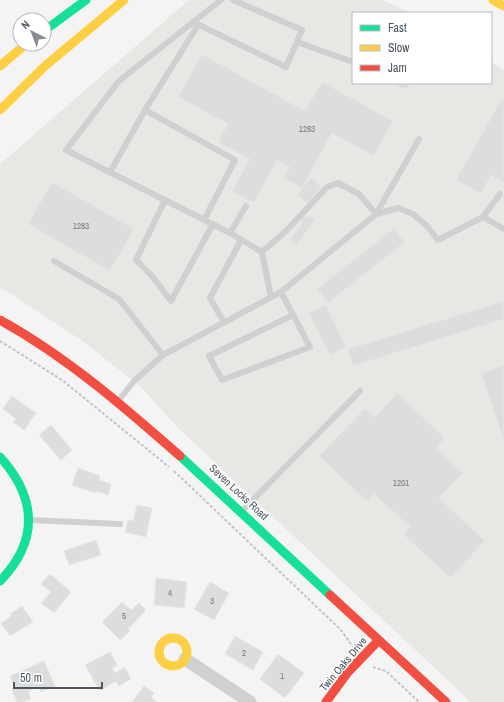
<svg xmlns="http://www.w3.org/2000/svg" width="504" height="702" font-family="'Archivo Narrow',sans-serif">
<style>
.commercial{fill:#e8e7e3}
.building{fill:#ddddde;stroke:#e5e6e7}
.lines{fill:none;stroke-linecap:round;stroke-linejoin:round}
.path{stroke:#bcc7c4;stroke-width:2;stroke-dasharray:3 2;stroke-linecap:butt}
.lane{stroke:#ced0d2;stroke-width:6}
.street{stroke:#ced0d2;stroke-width:13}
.fast{stroke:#16e098;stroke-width:9}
.slow{stroke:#ffcf43;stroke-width:9}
.jam{stroke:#f24e42;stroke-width:9}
.labels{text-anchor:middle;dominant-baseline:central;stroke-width:3;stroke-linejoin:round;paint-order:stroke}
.number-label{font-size:9px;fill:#707881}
.street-label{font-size:11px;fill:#4a5661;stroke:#fff}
</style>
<rect width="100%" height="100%" fill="#f4f4f4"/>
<polygon class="commercial" points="189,0 383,0 411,13 353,13 353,83 491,83 491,62 504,70 504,702 471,702 178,428 140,386 81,340 0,287 0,164"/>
<g class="building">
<polygon points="202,54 305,111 322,82 393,121 374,156 332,133 302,188 284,178 290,167 277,160 254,203 232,191 250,159 218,142 228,124 178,97"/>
<polygon points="397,83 410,83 407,90 396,85"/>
<polygon points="501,100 504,102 504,183 491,175 481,194 456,180"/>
<polygon points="311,177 321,186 308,203 297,195"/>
<polygon points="52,182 134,229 110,271 28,224"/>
<polygon points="309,215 315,220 297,245 290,240 303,222 300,220 303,216 307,218"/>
<polygon points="393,229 405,242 328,303 317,289"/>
<polygon points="504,301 504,319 353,366 348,349"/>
<polygon points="326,305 346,347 330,355 309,313"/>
<polygon points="504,365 504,441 481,373"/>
<polygon points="397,393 445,438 436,448 463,473 439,498 485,541 450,578 403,534 410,527 374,494 367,501 319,456 365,408 375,417"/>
<polygon points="12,396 36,413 24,430 13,422 16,419 3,409"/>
<polygon points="51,425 72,450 61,460 39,435"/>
<polygon points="78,468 100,476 99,480 111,484 108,495 97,491 96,493 72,485"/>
<polygon points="137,505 152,508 146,537 125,532 128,520 133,521"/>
<polygon points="96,540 101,555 69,565 64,551"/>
<polygon points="50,574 71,592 54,613 41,603 51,592 41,584"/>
<polygon points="156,578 187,582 184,608 154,605"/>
<polygon points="210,582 229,593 214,620 194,609"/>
<polygon points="122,602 131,610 139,603 146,610 128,629 130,631 120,640 102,622"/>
<polygon points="22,606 33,622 10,636 1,623 12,616 10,614"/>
<polygon points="235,636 263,652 253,670 225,654"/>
<polygon points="110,652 117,665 112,668 115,673 125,667 131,679 119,686 116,681 100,691 85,665"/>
<polygon points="278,654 304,673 285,698 260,679"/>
<polygon points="44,661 55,686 41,692 39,687 28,691 31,699 23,702 17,702 12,690 15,688 10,676"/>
<polygon points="144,686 154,693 151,697 157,702 132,702"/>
</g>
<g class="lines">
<g class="path">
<polyline points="0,341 62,380 169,467"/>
<polyline points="174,471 341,630 353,647"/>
<polyline points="373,667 386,671 419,702"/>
</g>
<g class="lane">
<polyline points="221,0 119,81 66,150 230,233"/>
<polyline points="193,22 286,67 302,30 233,0"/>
<polyline points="297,42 353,62"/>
<polyline points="145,110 235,160 204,220"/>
<polyline points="110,172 145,110 198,25"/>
<polyline points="165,200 136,260 152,276 171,301 213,224"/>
<polyline points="246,206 230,233 262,252"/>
<polyline points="483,217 504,229"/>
<polyline points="54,261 119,299 163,355"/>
<polyline points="281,292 310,347 222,380 209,356 293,315"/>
<polyline points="271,297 262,252 286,231 327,187 338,183 359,194 376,214 419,139"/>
<polyline points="224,322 210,298 241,240"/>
<polyline points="119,400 134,381 163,355 281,292 376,214 398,208 413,214 428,227 438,240 483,217 500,194"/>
<polyline points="243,510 360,391"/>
<polyline points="30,520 120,524"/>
</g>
<polyline class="street" points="185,659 250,702"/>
<g class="fast">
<polyline points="44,31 86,0"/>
<polyline points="180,456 330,595"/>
<path d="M0,457C37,498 39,541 0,581"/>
</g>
<g class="slow">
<polyline points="493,0 504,6"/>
<polyline points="0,66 26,44"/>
<polyline points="0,110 45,66 124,0"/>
<circle cx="173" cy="652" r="14"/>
</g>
<g class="jam">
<path d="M0,320C67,357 123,406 180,456"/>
<polyline points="330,595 446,702"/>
<polyline points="326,702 348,672 378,641"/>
</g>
</g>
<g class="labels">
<g class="number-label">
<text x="307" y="129">1283</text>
<text x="81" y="226">1283</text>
<text x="401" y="483">1201</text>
<text x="170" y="593">4</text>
<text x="212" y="601">3</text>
<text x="124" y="616">5</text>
<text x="244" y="653">2</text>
<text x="282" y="676">1</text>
</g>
<g class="street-label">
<text transform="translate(239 492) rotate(43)">Seven Locks Road</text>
<text transform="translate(343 664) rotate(-50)">Twin Oaks Drive</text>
</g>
</g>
<rect x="352" y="12" width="140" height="72" fill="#ffffff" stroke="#b7bbc0"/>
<rect x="360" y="25" width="20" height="6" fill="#16e098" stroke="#b7bbc0"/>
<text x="388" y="32" font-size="12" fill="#4a5661">Fast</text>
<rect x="360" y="45" width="20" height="6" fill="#ffcf43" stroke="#b7bbc0"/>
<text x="388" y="52" font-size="12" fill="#4a5661">Slow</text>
<rect x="360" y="65" width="20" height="6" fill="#f24e42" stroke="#b7bbc0"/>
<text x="388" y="72" font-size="12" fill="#4a5661">Jam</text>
<g transform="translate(32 32) rotate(318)"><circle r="19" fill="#ffffff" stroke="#b7bbc0"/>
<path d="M0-3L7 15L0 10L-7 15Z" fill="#868d94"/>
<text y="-6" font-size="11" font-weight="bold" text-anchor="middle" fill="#4a5661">N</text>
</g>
<path d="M14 682v6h88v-6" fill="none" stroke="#4a5661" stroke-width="2"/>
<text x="20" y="682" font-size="12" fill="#4a5661" stroke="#ffffff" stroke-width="3" paint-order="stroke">50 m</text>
</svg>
